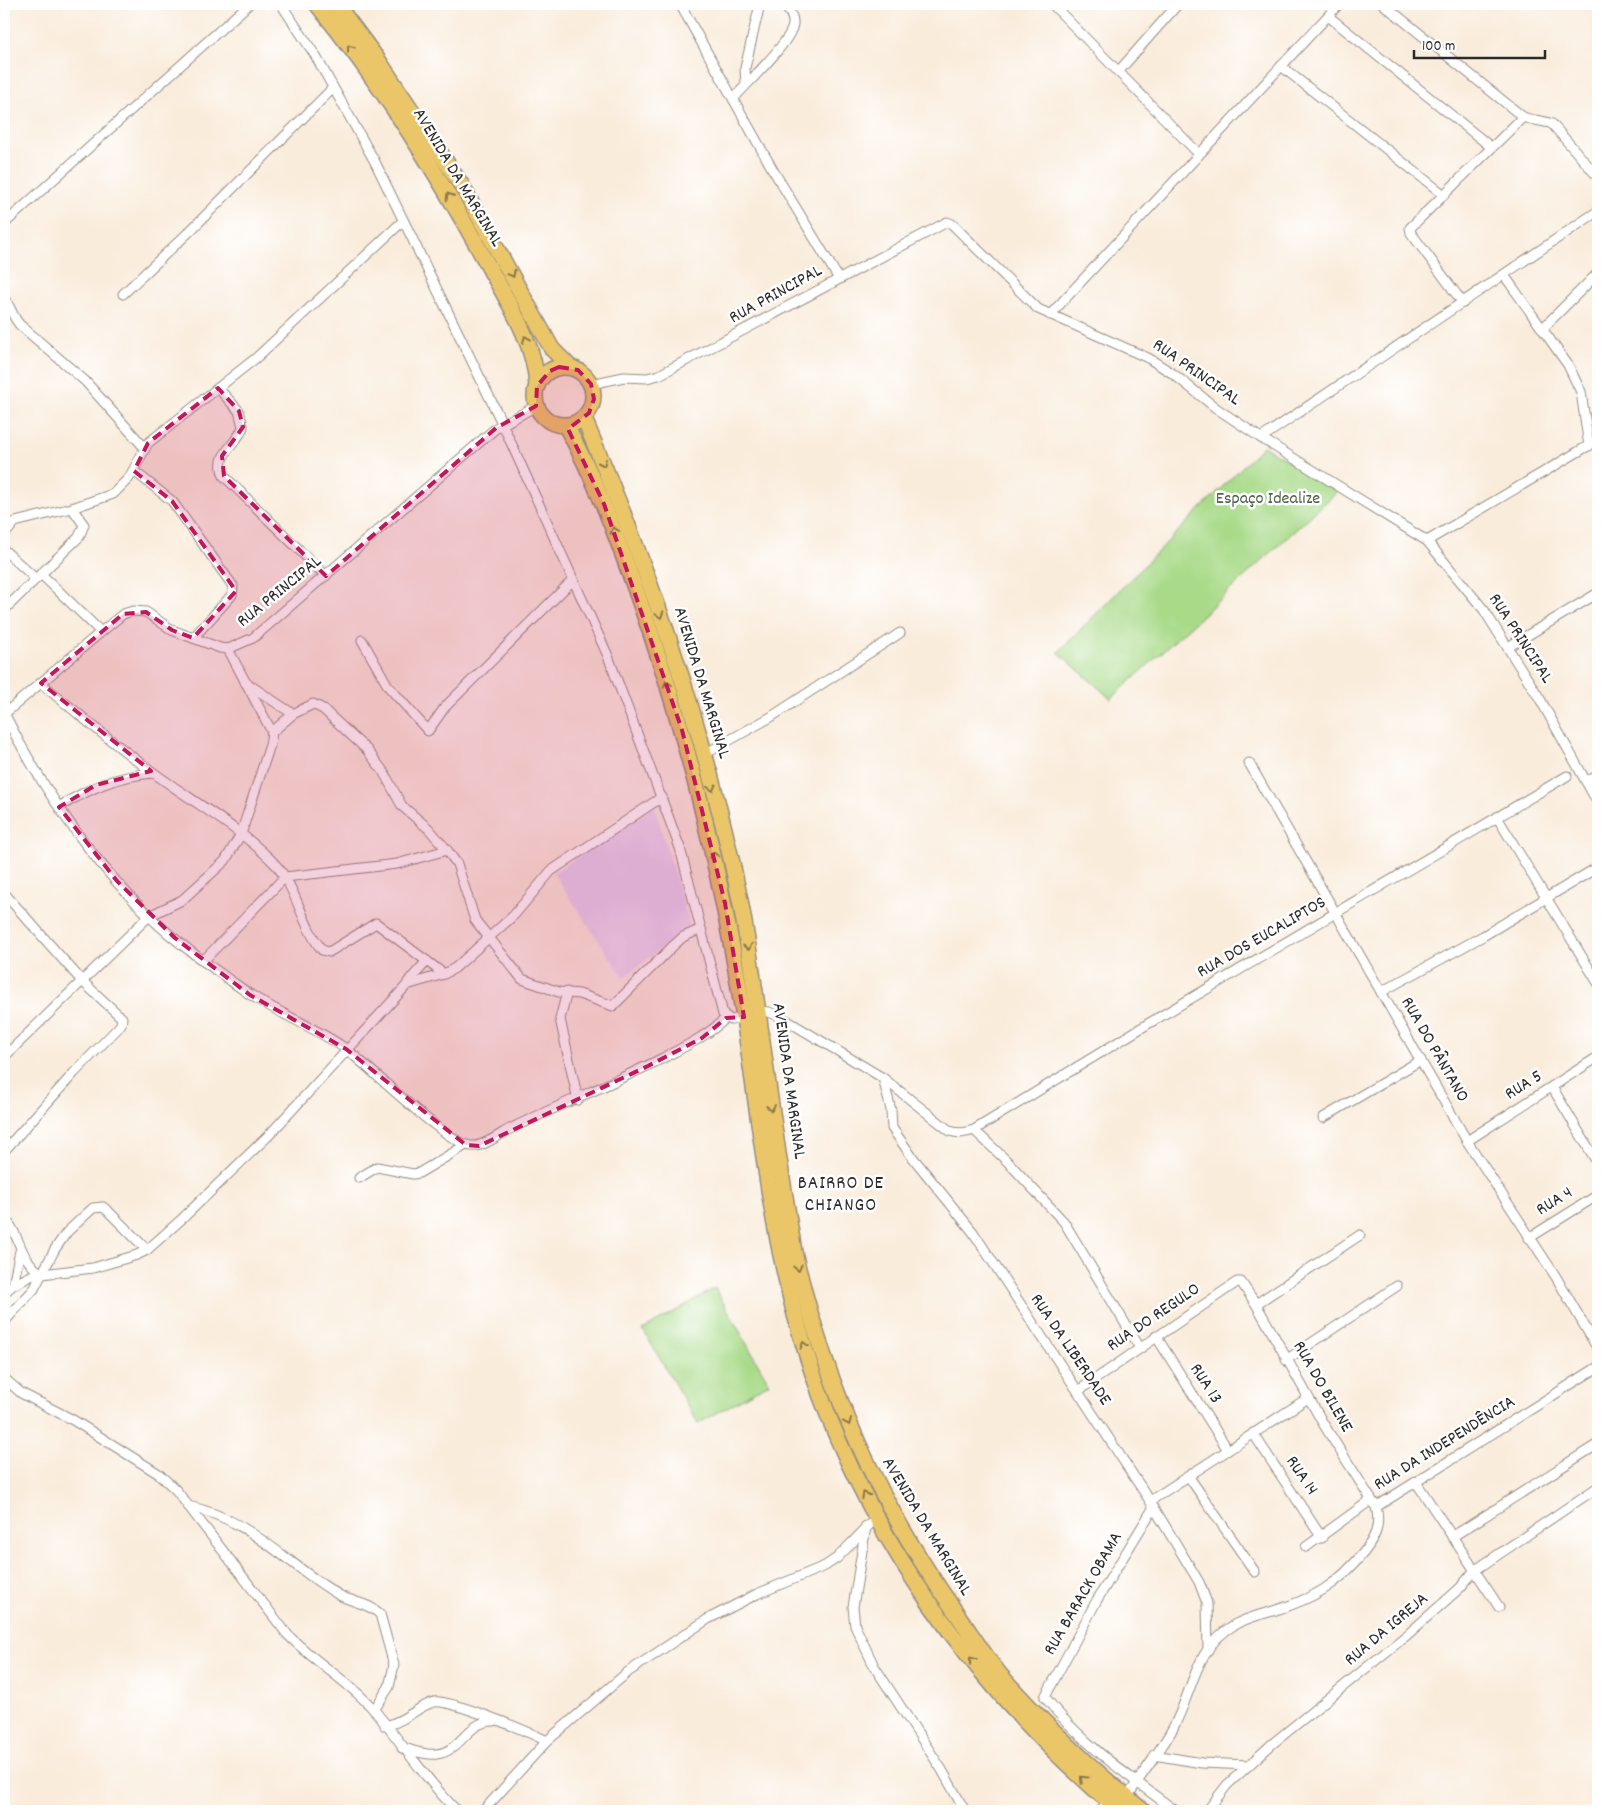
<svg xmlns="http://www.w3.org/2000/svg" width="1602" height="1815" font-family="Dekko,sans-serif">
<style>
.built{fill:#e5d3f1}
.green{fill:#a8da88;stroke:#6a825a}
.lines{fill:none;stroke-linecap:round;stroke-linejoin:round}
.minor-casing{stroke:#928c83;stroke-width:11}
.primary-casing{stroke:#928c83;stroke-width:18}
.minor{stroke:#fff;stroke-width:9}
.primary{stroke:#ebc669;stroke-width:15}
.oneway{stroke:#8b784a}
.marked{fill:#c2185b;fill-opacity:0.2;stroke:#c2185b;stroke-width:4;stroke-dasharray:10 6;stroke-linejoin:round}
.labels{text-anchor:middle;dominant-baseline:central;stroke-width:5;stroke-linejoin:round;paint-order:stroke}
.street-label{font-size:18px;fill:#2b2b2b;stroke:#fff}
.park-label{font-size:18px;fill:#506047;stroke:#fff}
.neighbourhood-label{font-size:19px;letter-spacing:1px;fill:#2b2b2b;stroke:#fff}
</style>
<rect width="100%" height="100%" fill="#fff"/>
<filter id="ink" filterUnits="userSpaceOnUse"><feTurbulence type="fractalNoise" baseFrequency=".02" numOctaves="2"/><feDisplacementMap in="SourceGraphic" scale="10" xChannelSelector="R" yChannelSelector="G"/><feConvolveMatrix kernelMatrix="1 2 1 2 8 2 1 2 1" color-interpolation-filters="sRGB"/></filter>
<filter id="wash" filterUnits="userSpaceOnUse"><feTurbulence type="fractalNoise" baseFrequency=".0096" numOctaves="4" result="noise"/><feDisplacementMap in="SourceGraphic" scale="20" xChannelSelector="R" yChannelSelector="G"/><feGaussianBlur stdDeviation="1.12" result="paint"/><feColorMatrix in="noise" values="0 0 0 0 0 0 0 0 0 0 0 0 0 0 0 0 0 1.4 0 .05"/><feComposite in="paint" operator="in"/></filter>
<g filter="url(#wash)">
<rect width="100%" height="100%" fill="#f9ecdb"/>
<polygon class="built" points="654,806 690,925 624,978 553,873"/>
<g class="green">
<polygon points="1263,446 1338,491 1111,699 1058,652"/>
<polygon points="715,1288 769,1383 698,1424 643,1330"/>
</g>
</g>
<g filter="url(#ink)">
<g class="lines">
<defs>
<g id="minor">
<polyline points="281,4 315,55 375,162 502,423 608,656 680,848 723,1014 731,1020 744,1017"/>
<polyline points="680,4 773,170 839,279"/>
<polyline points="1052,4 1199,154"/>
<path d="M1383,4L1523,117C1533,121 1542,120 1552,124L1598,177"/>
<polyline points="1328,16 1491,147"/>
<polyline points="1281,66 1443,194"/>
<polyline points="1118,72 1178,4"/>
<polyline points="746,84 745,68 760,4"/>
<path d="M734,98C747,83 792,41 793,24C794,16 788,10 783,4"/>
<polyline points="4,224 249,4"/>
<polyline points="1504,275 1568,365 1581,392 1589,446"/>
<polyline points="123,294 190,231 333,88"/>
<path d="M4,299C11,306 12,317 20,325L85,381L144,447"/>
<polyline points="1463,303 1411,233 1410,228 1523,117"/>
<polyline points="1050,315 1339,4"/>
<polyline points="1543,328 1598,273"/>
<polyline points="591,384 624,377 647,378 659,375 947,222 952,224 1038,309 1148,358 1172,373 1216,408 1261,438 1427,541 1484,610 1540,699 1598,803"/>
<path d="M218,388L239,411L243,427C237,446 214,453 224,476L326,576"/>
<polyline points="1261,438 1598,211"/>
<polyline points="134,471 172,501 233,586 232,595 193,638"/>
<polyline points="4,535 15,522 72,508 113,494 129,478 148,443 256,358 403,221"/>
<polyline points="1427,541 1598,440"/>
<polyline points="4,550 36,579"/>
<polyline points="41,574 101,632"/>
<polyline points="4,610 79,537 84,525 72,508"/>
<polyline points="362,640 388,686 428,731 445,707 573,580"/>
<polyline points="1508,647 1598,593"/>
<polyline points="245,682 293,714"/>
<path d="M41,683C78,714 115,745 154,773C192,801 243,830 275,864C297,888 301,924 322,950L329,952L376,923L444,974"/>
<path d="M4,713C41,787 89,857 148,915C178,944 214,969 248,993C279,1014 315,1027 346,1049C370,1067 448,1145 472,1146C485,1147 502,1132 514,1127C563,1103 614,1083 663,1058C686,1046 707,1036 726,1018"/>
<polyline points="4,714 101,632 123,614 133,611 146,612 172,630 220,648 228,649 253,638 496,428 536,406"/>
<polyline points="272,732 293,714 313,704 323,709 367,750 383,771 402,806 429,829 447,850 457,864 475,920 522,979 559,992 579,994 613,1006 673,946 683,937 701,929"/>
<polyline points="703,755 771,717 900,633"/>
<polyline points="1249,763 1467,1141 1556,1277 1598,1349"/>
<polyline points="1586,781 1598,776"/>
<path d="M59,807C90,788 116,776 153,773"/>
<polyline points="1497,817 1598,983"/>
<polyline points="4,893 82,981 122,1018 121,1024 118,1028 74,1073 4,1151"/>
<polyline points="203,961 285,877 397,864 447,850"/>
<polyline points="408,982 427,961"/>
<polyline points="567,992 560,1019 578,1100"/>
<polyline points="1381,992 1483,936 1598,867"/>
<path d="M759,1011L769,1012L781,1017L883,1078L950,1131C959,1134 965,1133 974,1130L1146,1025L1567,776"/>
<polyline points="4,1057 149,916 182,900 225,861 241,834 270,745 272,732 228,649"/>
<polyline points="883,1078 891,1110 892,1128 910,1154 973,1232 1150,1501 1199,1582 1207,1603 1208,1650"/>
<polyline points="1552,1087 1598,1164"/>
<polyline points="1323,1118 1421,1060"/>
<polyline points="974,1130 1008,1162 1064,1222 1140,1348"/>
<polyline points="1467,1141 1598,1057"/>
<polyline points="359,1178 377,1167 413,1174 419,1173 466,1145"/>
<path d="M4,1217C21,1235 17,1255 40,1273"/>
<polyline points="1529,1238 1598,1195"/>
<polyline points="13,1285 20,1251"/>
<polyline points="4,1293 13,1285 33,1275 93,1268 137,1255 147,1250 183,1218 270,1134 407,985 444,974 455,968 514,915 551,871 662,797"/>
<polyline points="1256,1304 1360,1235"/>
<polyline points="4,1322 34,1289 55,1249 67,1232 93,1208 103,1207 108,1211 147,1250"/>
<polyline points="1156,1336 1228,1450"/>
<polyline points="1286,1360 1397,1286"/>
<path d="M4,1378L21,1393L73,1420L159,1474L176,1490L287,1634C314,1662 349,1681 374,1710C403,1744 426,1780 457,1811"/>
<path d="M1078,1391L1237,1282H1241L1256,1304L1324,1425L1376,1507C1381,1525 1375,1538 1364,1552C1338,1585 1313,1599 1273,1611C1260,1615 1246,1618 1234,1625C1194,1648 1193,1692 1173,1728C1160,1752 1141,1774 1127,1798"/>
<polyline points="1253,1433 1322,1538"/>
<polyline points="1189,1477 1255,1572"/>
<polyline points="1416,1482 1499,1607"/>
<polyline points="1150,1501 1308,1398"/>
<path d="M188,1506C252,1520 285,1563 339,1595C351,1602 369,1603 380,1614L394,1665L389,1687L374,1710"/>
<path d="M1154,1507L1097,1600L1045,1697C1079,1742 1131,1778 1176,1811"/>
<polyline points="1376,1507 1598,1367"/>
<polyline points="866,1526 853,1607 855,1626 874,1666 942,1770 965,1811"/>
<polyline points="1452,1537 1598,1444"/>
<polyline points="1306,1547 1371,1500"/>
<path d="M385,1726C405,1722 418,1706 434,1702C450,1699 529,1732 547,1741"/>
<path d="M402,1748C413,1750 426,1756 437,1754C462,1751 466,1721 494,1721"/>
<polyline points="1154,1755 1202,1763 1249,1765"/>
<polyline points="483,1811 547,1741 628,1672 708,1619 757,1594 825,1566 837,1558 877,1517"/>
<polyline points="1100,1811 1109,1803"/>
<polyline points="1207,1811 1227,1785 1272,1744 1407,1635 1460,1588 1474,1571 1598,1487"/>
</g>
<g id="primary">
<path d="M317,4C383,86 441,178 491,271C511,307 535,344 537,386"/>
<polyline points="336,4 380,63 462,186 552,349 570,367"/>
<circle cx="564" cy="396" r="29"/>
<path d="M584,419C651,573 706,735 740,900C754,973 762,1046 773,1119C779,1163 787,1207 794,1252C826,1388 878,1504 959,1617C973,1637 986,1658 1001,1676C1044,1725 1093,1770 1143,1811"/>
<path d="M566,426C595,478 615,532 635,588C686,728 721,871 744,1018C761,1129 771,1241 805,1349C860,1530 976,1690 1120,1811"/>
</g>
</defs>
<use href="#minor" class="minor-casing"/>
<use href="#primary" class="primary-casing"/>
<use href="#minor" class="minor"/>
<use href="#primary" class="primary"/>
</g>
<defs><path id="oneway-chevron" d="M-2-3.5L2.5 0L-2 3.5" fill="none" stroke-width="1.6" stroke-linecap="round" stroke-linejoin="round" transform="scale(1.25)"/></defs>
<g class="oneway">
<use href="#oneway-chevron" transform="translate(350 48) rotate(-126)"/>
<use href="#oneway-chevron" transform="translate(449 196) rotate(-122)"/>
<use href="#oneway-chevron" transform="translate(512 274) rotate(62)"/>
<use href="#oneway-chevron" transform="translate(526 339) rotate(-113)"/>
<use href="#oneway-chevron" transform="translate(603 463) rotate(66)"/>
<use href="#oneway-chevron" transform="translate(614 530) rotate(-110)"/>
<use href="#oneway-chevron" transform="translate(660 615) rotate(72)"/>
<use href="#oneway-chevron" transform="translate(667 684) rotate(-107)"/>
<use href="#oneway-chevron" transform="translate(712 788) rotate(75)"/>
<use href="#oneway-chevron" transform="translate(714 855) rotate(-102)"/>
<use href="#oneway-chevron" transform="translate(748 947) rotate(79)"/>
<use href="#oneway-chevron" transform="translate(771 1108) rotate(83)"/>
<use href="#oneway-chevron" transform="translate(798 1268) rotate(77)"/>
<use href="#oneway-chevron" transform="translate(804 1345) rotate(-106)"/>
<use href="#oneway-chevron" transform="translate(848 1422) rotate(67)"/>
<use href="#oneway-chevron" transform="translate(865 1495) rotate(-117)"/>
<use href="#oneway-chevron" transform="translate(972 1660) rotate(-128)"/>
<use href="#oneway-chevron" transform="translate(1083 1779) rotate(-136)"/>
</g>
</g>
<path class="marked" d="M559,367L578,370L591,384L594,399L589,413L568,429L604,504L682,730L725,903L744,1017L726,1018L702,1038L648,1066L479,1146L466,1145L346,1049L250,995L175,938L117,881L59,807L96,785L151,771L41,683L123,614L146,612L172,630L193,638L236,591L172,501L134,471L148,443L218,388L239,411L243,427L222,456L224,476L326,576L496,428L536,406L537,386L550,371Z"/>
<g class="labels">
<g class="street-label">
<text transform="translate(457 178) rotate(59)">AVENIDA DA MARGINAL</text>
<text transform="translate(776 295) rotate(-29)">RUA PRINCIPAL</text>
<text transform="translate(1196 373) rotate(35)">RUA PRINCIPAL</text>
<text transform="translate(280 592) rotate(-39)">RUA PRINCIPAL</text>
<text transform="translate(1520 639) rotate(57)">RUA PRINCIPAL</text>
<text transform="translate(701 683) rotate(73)">AVENIDA DA MARGINAL</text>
<text transform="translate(1262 938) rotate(-30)">RUA DOS EUCALIPTOS</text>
<text transform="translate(1434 1050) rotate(60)">RUA DO PÂNTANO</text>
<text transform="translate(788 1081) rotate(82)">AVENIDA DA MARGINAL</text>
<text transform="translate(1524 1086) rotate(-32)">RUA 5</text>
<text transform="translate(1555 1202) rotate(-32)">RUA 4</text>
<text transform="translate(1154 1318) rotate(-34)">RUA DO REGULO</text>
<text transform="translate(1070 1350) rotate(56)">RUA DA LIBERDADE</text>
<text transform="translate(1205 1384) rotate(57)">RUA 13</text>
<text transform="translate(1322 1387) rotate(60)">RUA DO BILENE</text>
<text transform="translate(1445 1444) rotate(-32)">RUA DA INDEPENDÊNCIA</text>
<text transform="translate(1301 1476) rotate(56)">RUA 14</text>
<text transform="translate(926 1527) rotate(59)">AVENIDA DA MARGINAL</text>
<text transform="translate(1084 1594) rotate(-60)">RUA BARACK OBAMA</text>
<text transform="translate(1387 1630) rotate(-40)">RUA DA IGREJA</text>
</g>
<g class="park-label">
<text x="1268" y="499">Espaço Idealize</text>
</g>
<g class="neighbourhood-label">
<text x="841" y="1184">BAIRRO DE<tspan x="841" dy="22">CHIANGO</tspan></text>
</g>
</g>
<rect width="1602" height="1815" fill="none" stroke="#fff" stroke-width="20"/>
<path d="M1414 50v8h131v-8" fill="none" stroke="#2b2b2b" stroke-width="2.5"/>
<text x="1422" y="50" font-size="15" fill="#2b2b2b" stroke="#ffffff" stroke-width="4" paint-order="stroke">100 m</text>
</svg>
